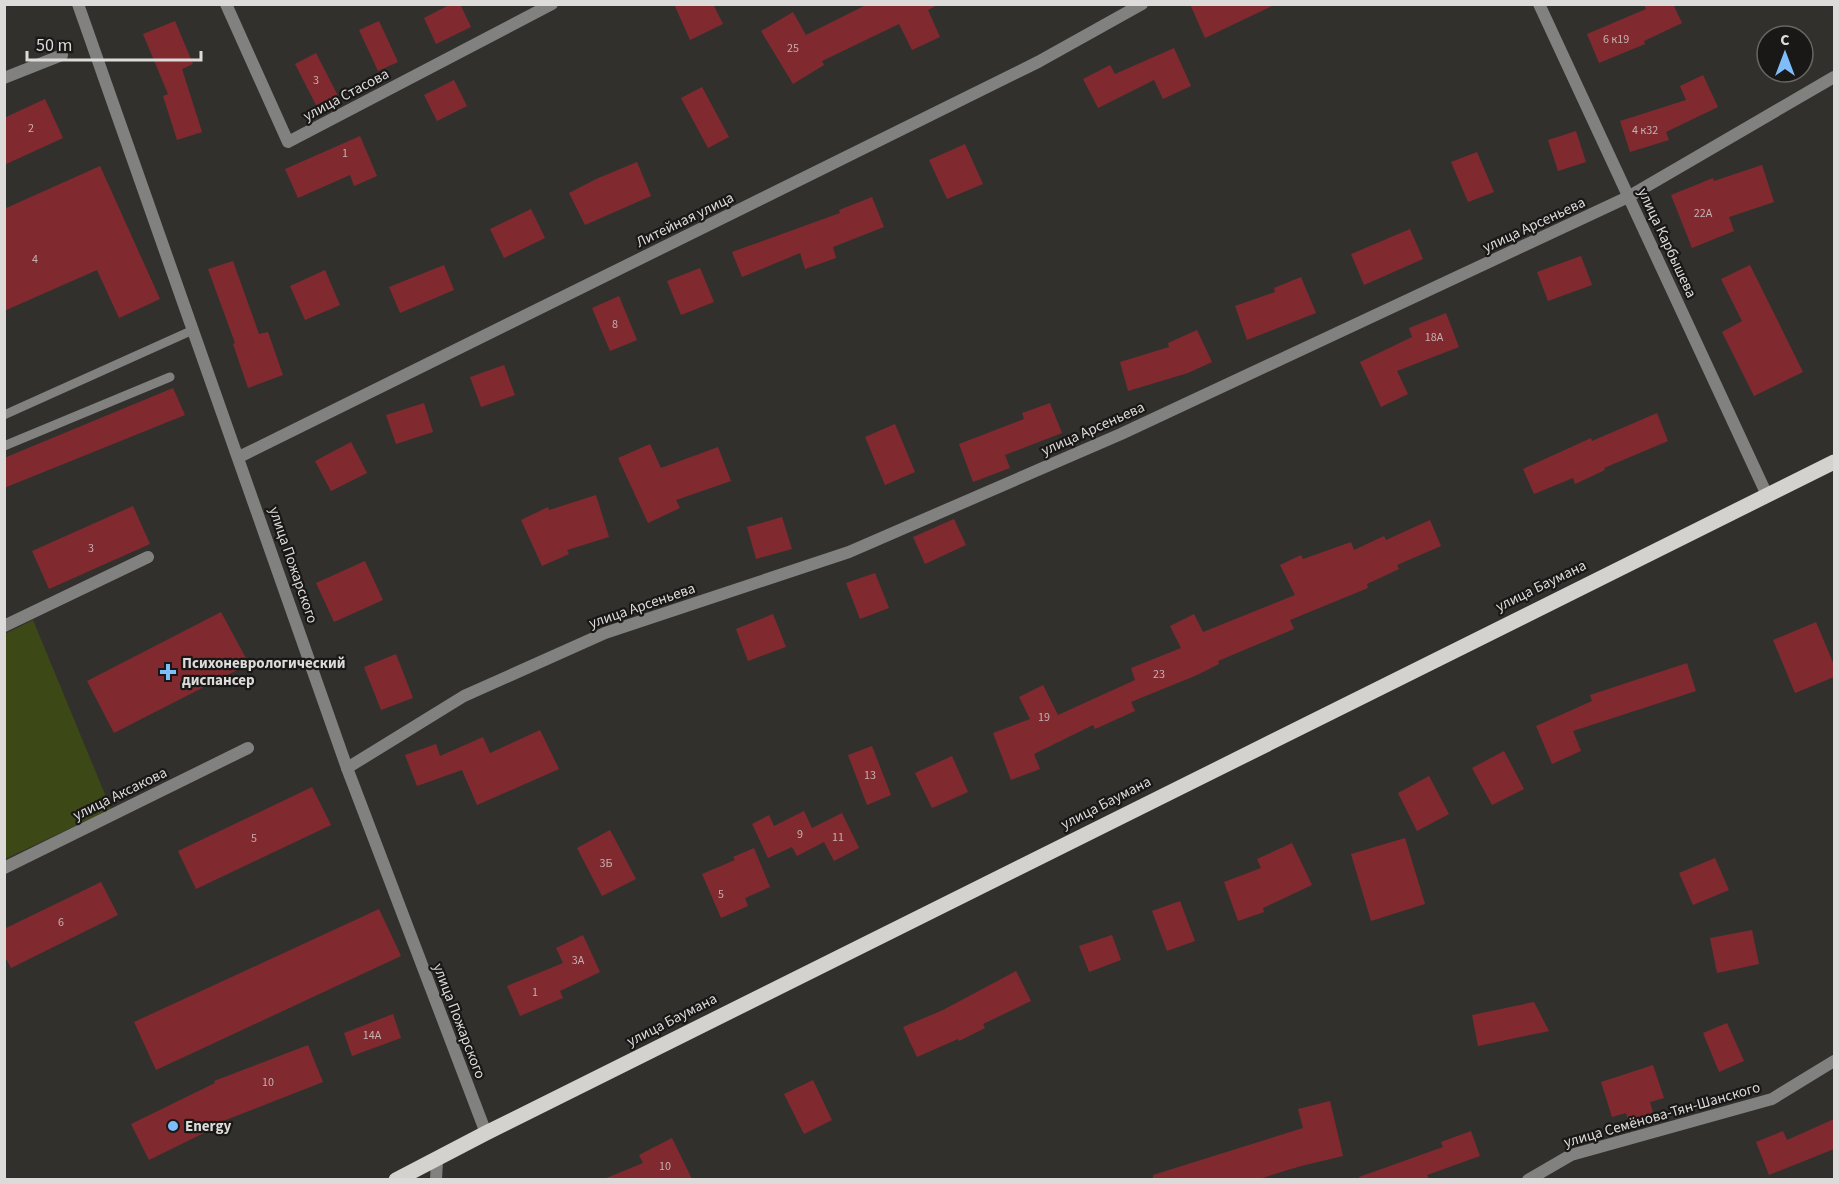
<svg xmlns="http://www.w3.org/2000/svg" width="1839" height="1184" font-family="'Source Sans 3',sans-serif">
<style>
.green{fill:#3c4816}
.building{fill:#802a30}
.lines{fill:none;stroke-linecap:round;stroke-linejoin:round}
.service{stroke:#81817f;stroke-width:9}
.minor{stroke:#81817f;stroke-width:12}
.primary{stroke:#d3d2ce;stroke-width:15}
.poi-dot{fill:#7fbdfa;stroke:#191817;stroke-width:2}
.labels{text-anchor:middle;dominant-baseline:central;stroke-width:4.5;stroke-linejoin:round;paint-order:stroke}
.number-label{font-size:12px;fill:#c5afaf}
.street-label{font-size:15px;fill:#dcdbd9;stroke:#191817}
.poi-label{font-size:15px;font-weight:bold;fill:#dcdbd9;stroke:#191817;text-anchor:start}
</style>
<rect width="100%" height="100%" fill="#32302d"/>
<polygon class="green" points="33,620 111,809 5,859 5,634"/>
<g class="building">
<polygon points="451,4 460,4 471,27 436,44 424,18"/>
<polygon points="674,4 713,4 723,24 690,40"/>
<polygon points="868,4 939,4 928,10 940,37 912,50 899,24 822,61 824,65 793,84 761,31 793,12 806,35"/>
<polygon points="1190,4 1276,4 1205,38"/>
<polygon points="1644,4 1673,4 1682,23 1644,41 1645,44 1599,63 1587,34 1646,9"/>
<polygon points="175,21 193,64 182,69 202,132 177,140 163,96 168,94 143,34"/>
<polygon points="379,21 398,62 378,71 359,30"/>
<polygon points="1174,48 1191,86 1163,99 1154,80 1098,108 1083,79 1110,65 1115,74"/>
<polygon points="316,53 338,96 317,107 295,64"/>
<polygon points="1703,75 1718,107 1666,132 1669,140 1630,152 1620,121 1686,100 1680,86"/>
<polygon points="454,80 467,106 437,121 424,95"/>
<polygon points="702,87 729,137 708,148 681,98"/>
<polygon points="45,99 63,138 4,165 4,118"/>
<polygon points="1576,131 1586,162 1558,171 1548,140"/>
<polygon points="360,136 377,176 354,186 350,175 298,198 285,169"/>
<polygon points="965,144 983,184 947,199 929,160"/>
<polygon points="1477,152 1494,192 1468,202 1451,162"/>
<polygon points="637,162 651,196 585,225 569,193 596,179"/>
<polygon points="1762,165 1774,202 1729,217 1734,231 1692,248 1671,195 1713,178 1714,181"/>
<polygon points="100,166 160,299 119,318 97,270 4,311 4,209"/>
<polygon points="872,197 884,227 833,247 836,258 805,269 800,253 742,277 732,252 840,213 839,210"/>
<polygon points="531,209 545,238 504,258 490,229"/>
<polygon points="1410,229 1423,259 1364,285 1351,254"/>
<polygon points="1581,256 1592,285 1548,301 1537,272"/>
<polygon points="233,261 259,334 268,332 283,375 248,388 233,344 235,343 208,269"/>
<polygon points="444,265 454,290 400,313 389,287"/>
<polygon points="1750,265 1803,372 1754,396 1722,332 1742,321 1721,279"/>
<polygon points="700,268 714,302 681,315 667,281"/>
<polygon points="325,270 340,305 305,320 290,286"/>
<polygon points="1301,277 1316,313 1247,340 1235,306 1275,292 1274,288"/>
<polygon points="619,296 637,340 610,351 592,308"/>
<polygon points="1446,313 1459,347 1397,371 1408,394 1381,407 1360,362 1412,337 1409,328"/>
<polygon points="1197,330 1212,362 1188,373 1128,391 1120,362 1169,347 1168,343"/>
<polygon points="504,365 515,395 481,407 470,377"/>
<polygon points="173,388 185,415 4,488 4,458"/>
<polygon points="424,403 433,432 396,444 386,415"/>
<polygon points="1050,403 1062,433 1005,455 1010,468 973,482 959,444 1024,419 1022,413"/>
<polygon points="1657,413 1668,441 1604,468 1605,470 1575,484 1573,478 1534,494 1523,469 1591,438 1592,441"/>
<polygon points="895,424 915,472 885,485 865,437"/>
<polygon points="351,442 367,473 331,491 315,461"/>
<polygon points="650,444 661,468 718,447 731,481 676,500 680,508 648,523 618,458"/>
<polygon points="596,495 609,537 567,550 569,554 542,566 521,520 548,507 549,510"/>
<polygon points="133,506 150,544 49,589 32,551"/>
<polygon points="782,517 792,549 756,559 747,527"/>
<polygon points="954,519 966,545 925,564 913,537"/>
<polygon points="1430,520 1441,546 1397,565 1399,569 1367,584 1368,588 1290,620 1294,629 1218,661 1219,664 1197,675 1131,702 1135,711 1095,729 1093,725 1034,754 1040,769 1011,780 993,733 1030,719 1019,697 1043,685 1058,715 1135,680 1131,668 1181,648 1170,626 1194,614 1203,632 1295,595 1280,565 1301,555 1303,559 1351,542 1354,550 1384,536 1386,540"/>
<polygon points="365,561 383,600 334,622 316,583"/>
<polygon points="875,573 889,608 860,619 846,583"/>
<polygon points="221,612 249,664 114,733 87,681"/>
<polygon points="773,614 786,647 748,661 736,629"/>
<polygon points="1816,622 1834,665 1834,677 1795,693 1773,640"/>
<polygon points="396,654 413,698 381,710 364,667"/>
<polygon points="1687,663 1696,691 1573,731 1581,751 1552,764 1536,726 1592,701 1590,695"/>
<polygon points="540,730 559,769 477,805 462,770 417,786 405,755 436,744 440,756 483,737 490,753"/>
<polygon points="872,746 891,795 867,805 848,755"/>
<polygon points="1504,751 1524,789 1492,805 1472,768"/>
<polygon points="952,756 968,792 932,808 915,773"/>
<polygon points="1429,776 1449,814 1417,831 1398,793"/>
<polygon points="312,787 331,825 196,889 178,851"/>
<polygon points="804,811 812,828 842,813 859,848 834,861 824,842 797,856 792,847 768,858 752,824 769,815 774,826"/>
<polygon points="610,830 636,879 602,896 577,848"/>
<polygon points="1405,838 1425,904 1371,921 1351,854"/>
<polygon points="1292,843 1312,885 1263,908 1264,912 1238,921 1224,882 1261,868 1257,859"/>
<polygon points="754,848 770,887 745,898 748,906 721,918 702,874 735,860 733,857"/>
<polygon points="1715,858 1729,890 1693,905 1679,873"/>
<polygon points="101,882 118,915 11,968 4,955 4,929"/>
<polygon points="1180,901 1195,941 1167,951 1152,911"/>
<polygon points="379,909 401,956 156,1070 134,1022"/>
<polygon points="1752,930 1759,964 1717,973 1710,938"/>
<polygon points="583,935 600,972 560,991 563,998 520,1016 507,986 563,963 556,948"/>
<polygon points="1112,935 1121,960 1089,972 1079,946"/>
<polygon points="1016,971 1031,1001 983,1024 985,1028 959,1041 958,1039 917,1057 903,1027 943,1010"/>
<polygon points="1534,1002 1549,1031 1478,1046 1472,1015"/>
<polygon points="393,1014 401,1038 352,1056 344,1033"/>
<polygon points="1727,1023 1744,1061 1719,1072 1703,1033"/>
<polygon points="308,1045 323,1082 213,1125 214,1128 149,1160 131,1124 215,1083 214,1081"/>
<polygon points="1653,1065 1664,1098 1650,1102 1654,1116 1629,1124 1626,1113 1612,1117 1601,1082"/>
<polygon points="813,1080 832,1120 804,1134 784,1094"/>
<polygon points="1330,1101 1343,1156 1301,1166 1259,1179 1153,1179 1153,1175 1303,1128 1298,1109"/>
<polygon points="1834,1119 1834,1149 1769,1175 1756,1142 1783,1131 1787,1140"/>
<polygon points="1471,1131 1480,1156 1427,1175 1429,1179 1359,1179 1359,1177 1443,1147 1441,1142"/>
<polygon points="672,1138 692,1179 604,1179 643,1163 639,1155"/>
</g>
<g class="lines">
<g class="service">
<polyline points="4,415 193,330"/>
<polyline points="4,446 170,377"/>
</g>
<g class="minor">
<polyline points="78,4 347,768 486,1133"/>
<polyline points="226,4 288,142 552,4"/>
<polyline points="1539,4 1767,495"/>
<polyline points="4,78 62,55"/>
<polyline points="239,457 1038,62 1142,4"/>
<polyline points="4,626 148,557"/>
<polyline points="347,768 464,696 605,633 849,552 1121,434 1628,197 1834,77"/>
<polyline points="4,868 248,748"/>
<polyline points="436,1180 437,1160"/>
<polyline points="1528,1180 1571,1155 1772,1099 1834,1061"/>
</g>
<polyline class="primary" points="396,1180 486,1133 1834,462"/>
</g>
<g class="poi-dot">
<path d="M165 663h6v6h6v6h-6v6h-6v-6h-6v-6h6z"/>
<circle cx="173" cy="1126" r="6"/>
</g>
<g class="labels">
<g class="number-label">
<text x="1616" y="39">6 к19</text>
<text x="793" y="48">25</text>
<text x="316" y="80">3</text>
<text x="31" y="128">2</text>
<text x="1645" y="130">4 к32</text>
<text x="345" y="153">1</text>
<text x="1703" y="213">22А</text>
<text x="35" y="259">4</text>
<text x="615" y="324">8</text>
<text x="1434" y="337">18А</text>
<text x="91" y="548">3</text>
<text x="1159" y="674">23</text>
<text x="1044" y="717">19</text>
<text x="870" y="775">13</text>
<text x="800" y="834">9</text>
<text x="838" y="837">11</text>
<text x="254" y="838">5</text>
<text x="606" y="863">3Б</text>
<text x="721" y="894">5</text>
<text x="61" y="922">6</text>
<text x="578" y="960">3А</text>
<text x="535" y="992">1</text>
<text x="372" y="1035">14А</text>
<text x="268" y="1082">10</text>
<text x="665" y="1166">10</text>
</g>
<g class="street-label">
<text transform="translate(346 95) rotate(-28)">улица Стасова</text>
<text transform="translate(685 220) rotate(-26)">Литейная улица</text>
<text transform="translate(1534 225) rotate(-25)">улица Арсеньева</text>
<text transform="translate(1667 243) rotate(65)">улица Карбышева</text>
<text transform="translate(1093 429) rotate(-24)">улица Арсеньева</text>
<text transform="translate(293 565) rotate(71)">улица Пожарского</text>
<text transform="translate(1541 586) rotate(-26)">улица Баумана</text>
<text transform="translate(642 606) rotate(-19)">улица Арсеньева</text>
<text transform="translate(120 794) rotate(-26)">улица Аксакова</text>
<text transform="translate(1106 803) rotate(-27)">улица Баумана</text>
<text transform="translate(672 1020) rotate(-27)">улица Баумана</text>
<text transform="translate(459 1021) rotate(69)">улица Пожарского</text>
<text transform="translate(1662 1115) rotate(-16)">улица Семёнова-Тян-Шанского</text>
</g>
<g class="poi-label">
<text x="182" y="663">Психоневрологический<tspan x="182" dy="17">диспансер</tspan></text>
<text x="185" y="1126">Energy</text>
</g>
</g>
<rect width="1839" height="1184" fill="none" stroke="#dcdbd9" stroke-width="12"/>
<g transform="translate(1785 54)"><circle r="28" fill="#191817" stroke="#676665" stroke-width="1.5"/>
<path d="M0-4.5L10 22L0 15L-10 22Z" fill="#7fbdfa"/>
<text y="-9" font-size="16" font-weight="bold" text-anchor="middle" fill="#dcdbd9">С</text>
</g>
<path d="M27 51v9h174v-9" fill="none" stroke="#dcdbd9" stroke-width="3"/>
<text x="36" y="51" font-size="18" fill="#dcdbd9" stroke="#191817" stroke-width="4.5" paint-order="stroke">50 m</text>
</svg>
